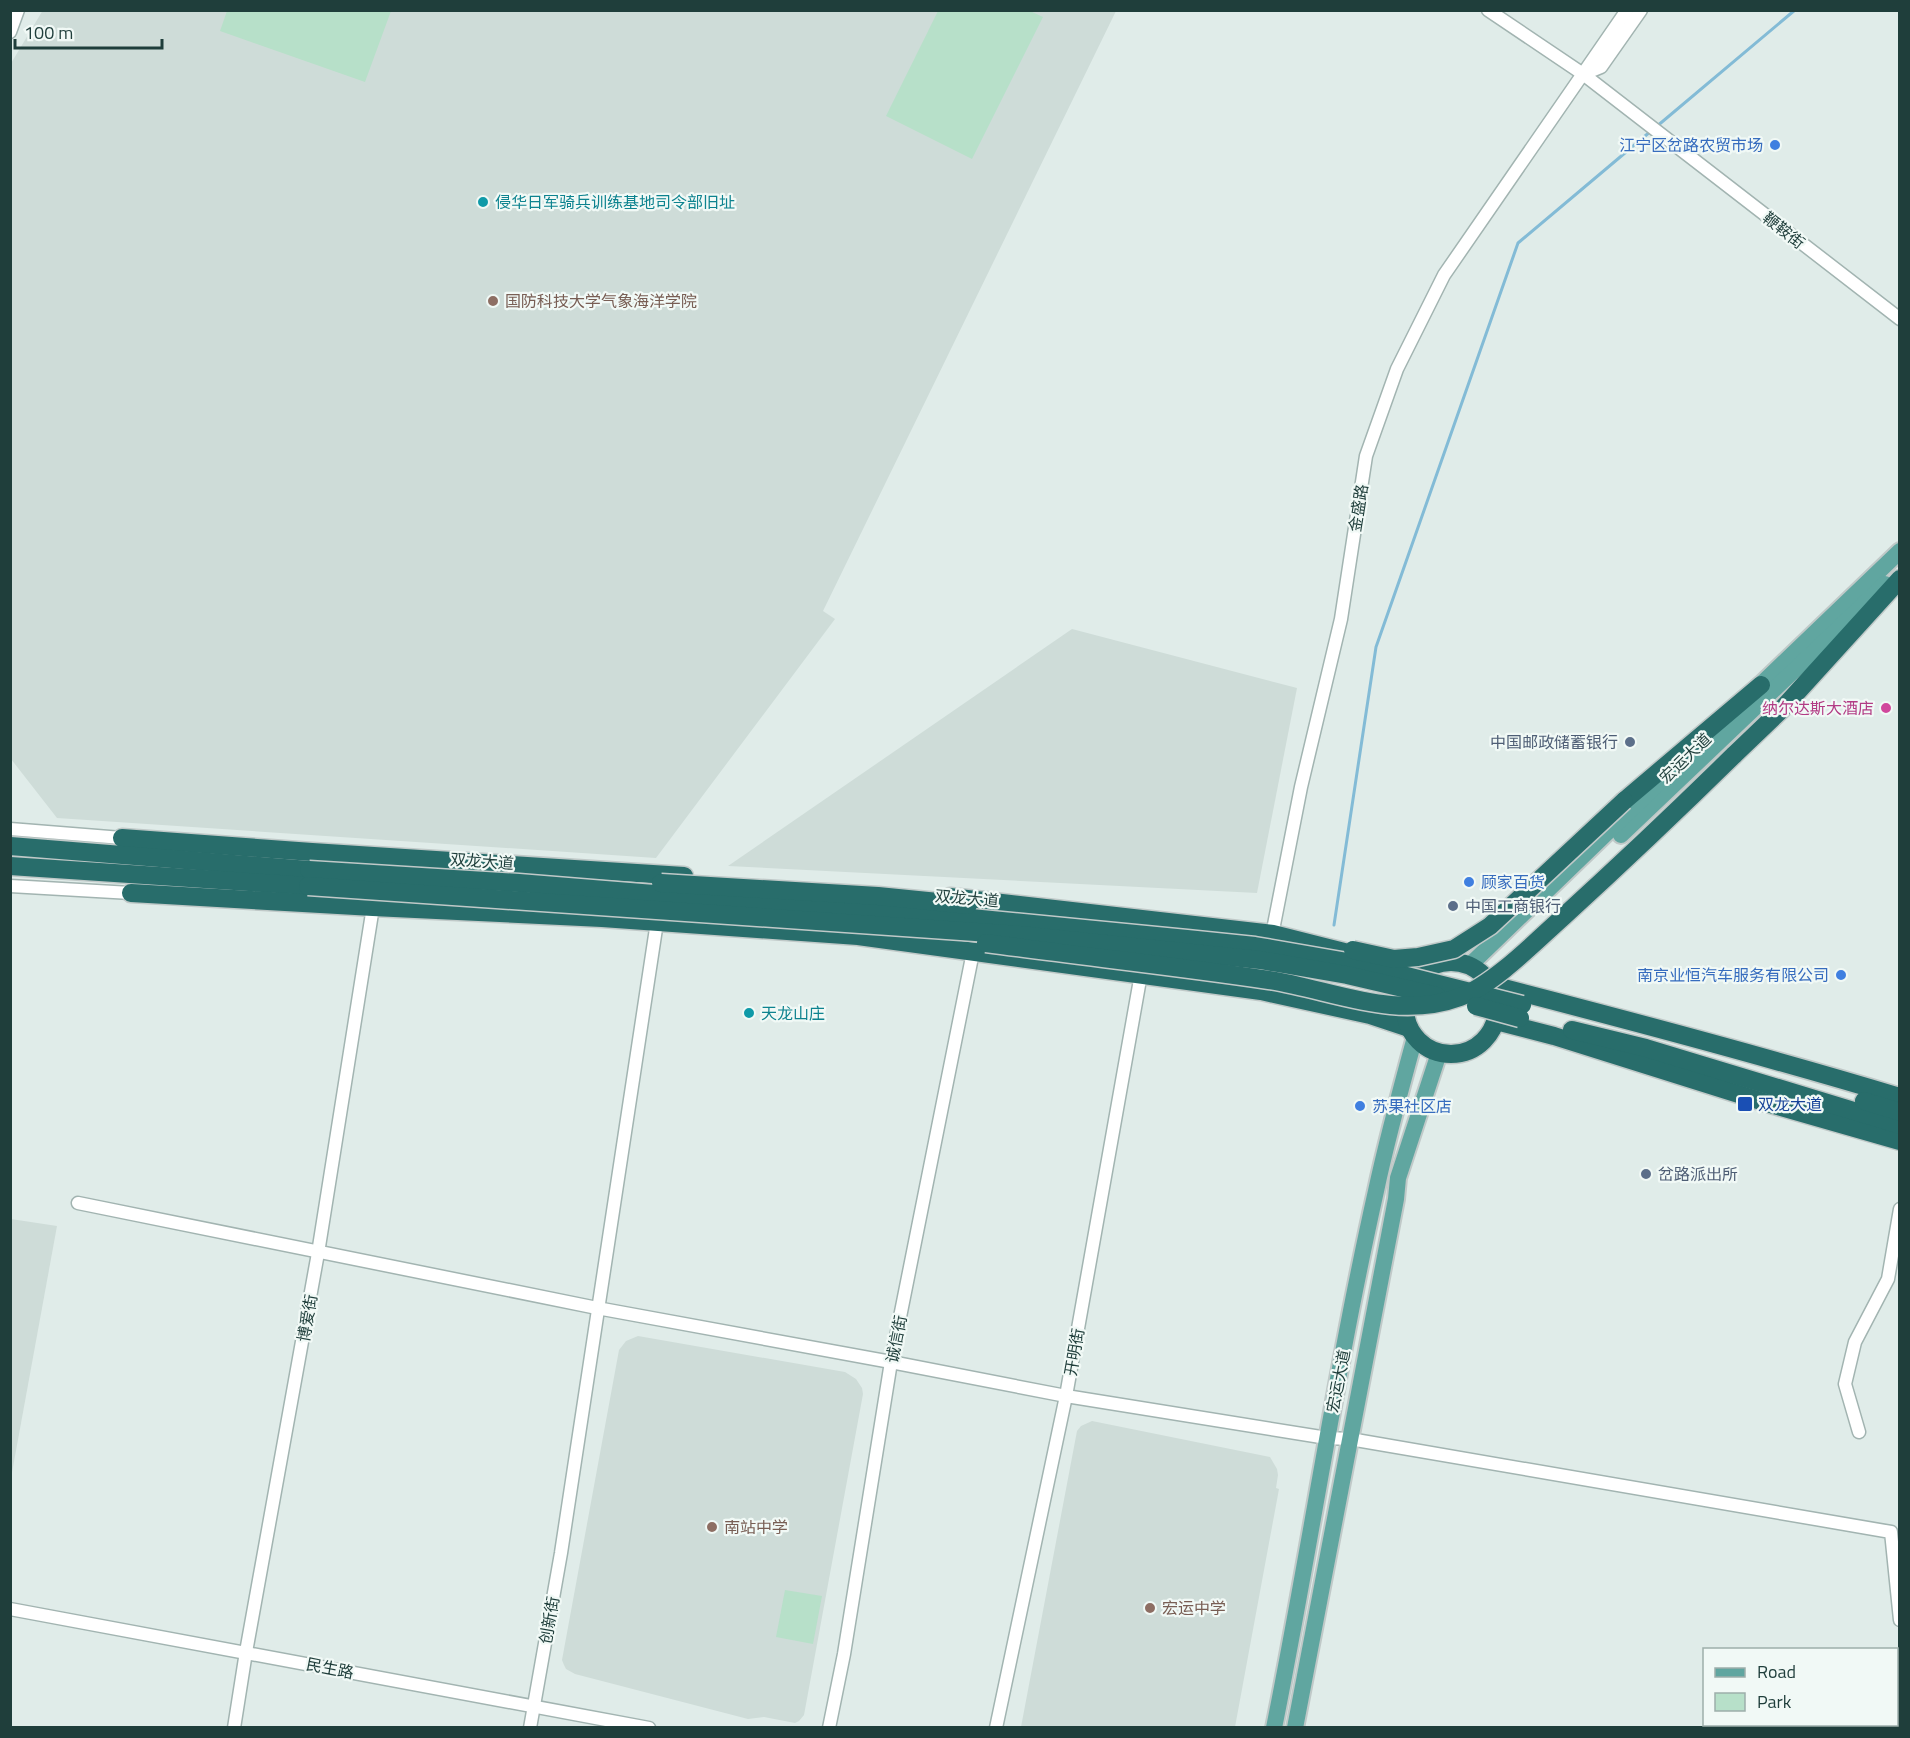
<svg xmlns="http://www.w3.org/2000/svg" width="1910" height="1738" font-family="'Titillium Web','Noto Sans SC',sans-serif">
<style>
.built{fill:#cedcd8}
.green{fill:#b7e0c9}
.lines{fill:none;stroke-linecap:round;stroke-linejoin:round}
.stream{stroke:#83bbd6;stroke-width:3}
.minor-casing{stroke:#a2b4b1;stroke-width:15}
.major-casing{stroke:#c0c9c8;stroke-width:20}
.highway-casing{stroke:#c0c9c8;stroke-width:21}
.minor{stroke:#fff;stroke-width:12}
.major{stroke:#60a6a0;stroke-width:16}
.highway{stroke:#286d6b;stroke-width:18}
.highway-bridge-casing{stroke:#c0c9c8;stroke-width:21;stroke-linecap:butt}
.highway-bridge{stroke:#286d6b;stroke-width:18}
.shop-dot{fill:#3f7fe0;stroke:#f1f9f6;stroke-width:2}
.culture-dot{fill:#0f9aa8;stroke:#f1f9f6;stroke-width:2}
.education-dot{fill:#8d6e63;stroke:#f1f9f6;stroke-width:2}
.hotel-dot{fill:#d1479c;stroke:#f1f9f6;stroke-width:2}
.service-dot{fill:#5c6f8a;stroke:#f1f9f6;stroke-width:2}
.transit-dot{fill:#1a4fb4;stroke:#f1f9f6;stroke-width:2}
.labels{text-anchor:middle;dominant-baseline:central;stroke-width:4.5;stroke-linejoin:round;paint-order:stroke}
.shop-label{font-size:16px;fill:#366cbe;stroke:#f1f9f6;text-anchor:end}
.culture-label{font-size:16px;fill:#0d838f;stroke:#f1f9f6;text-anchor:start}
.street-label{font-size:16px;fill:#1f3e3b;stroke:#f1f9f6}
.education-label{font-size:16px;fill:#785e54;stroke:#f1f9f6;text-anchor:start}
.hotel-label{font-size:16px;fill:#b23c85;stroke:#f1f9f6;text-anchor:end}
.service-label{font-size:16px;fill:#4e5e75;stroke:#f1f9f6;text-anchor:start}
.transit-label{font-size:16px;fill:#164399;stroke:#f1f9f6;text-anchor:start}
</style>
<rect width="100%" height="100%" fill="#e0ece9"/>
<g class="built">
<polygon points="43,10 1116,11 823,611 835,619 656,858 57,818 11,759 10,65"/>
<polygon points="1072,629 1297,688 1257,893 728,866"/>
<polygon points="11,1219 57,1226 11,1478 10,1219"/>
<polygon points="638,1336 845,1372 856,1379 862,1388 863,1394 804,1715 799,1721 795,1723 764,1717 748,1719 575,1674 566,1669 564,1665 562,1660 619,1350 626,1341"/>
<polygon points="1092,1421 1270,1457 1277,1469 1278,1475 1276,1488 1279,1489 1235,1727 1021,1727 1077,1431 1081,1426"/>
</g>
<g class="green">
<polygon points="227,11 227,10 391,11 365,82 220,31"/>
<polygon points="938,11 1030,11 1043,17 972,159 886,116"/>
<polygon points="785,1590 822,1596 813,1644 776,1637"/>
</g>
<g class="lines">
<g class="stream">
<polyline points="1656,127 1795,10"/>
<polyline points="1334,925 1376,647 1518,243 1651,131"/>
</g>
<defs>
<g id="minor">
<polyline points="1488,10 1583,74 1900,319"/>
<polyline points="10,32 18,10"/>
<polyline points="1584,74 1601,67 1641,10"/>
<polyline points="10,829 122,838"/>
<polyline points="10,886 131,893"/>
<polyline points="1271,940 1301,787 1341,619 1366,456 1397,369 1444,275 1627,10"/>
<polyline points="78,1203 597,1308 891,1362 1066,1396 1327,1438 1350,1439 1891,1532 1900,1620"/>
<polyline points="1859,1432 1845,1384 1855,1342 1888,1279 1900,1209"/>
<polyline points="10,1609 649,1728"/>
<polyline points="234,1728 246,1652 318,1253 373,907"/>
<polyline points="530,1728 561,1553 657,922"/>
<polyline points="829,1728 844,1654 891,1362 973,952"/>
<polyline points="996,1728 1066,1396 1141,974"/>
</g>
<g id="major">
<polyline points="1751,694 1900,551"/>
<polyline points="1621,835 1885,584"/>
<polyline points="1470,965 1674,768"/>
<path d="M1274,1728C1310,1549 1336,1369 1376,1191C1387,1139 1401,1088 1415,1037"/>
<polyline points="1295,1728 1396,1199 1398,1178 1439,1053"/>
</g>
<g id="highway">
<polyline points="1734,755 1781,710 1900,579"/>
<polyline points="1624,801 1761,685"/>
<polyline points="122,838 312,852 684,876"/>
<polyline points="10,846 309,870"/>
<polyline points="10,866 308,886"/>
<polyline points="131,893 373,907 602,918 858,936 1261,991 1370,1015 1409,1028"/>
<polyline points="950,897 1273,934 1368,958"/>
<circle cx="1451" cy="1008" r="46"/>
<path d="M1492,985C1628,1020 1765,1056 1900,1097"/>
<polyline points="1496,1021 1554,1036 1767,1103 1900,1141"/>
<polyline points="1572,1030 1646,1048 1900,1125"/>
<polyline points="1864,1101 1900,1112"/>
</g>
</defs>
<use href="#minor" class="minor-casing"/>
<use href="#major" class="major-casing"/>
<use href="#highway" class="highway-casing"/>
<use href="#minor" class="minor"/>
<use href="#major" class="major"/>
<use href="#highway" class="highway"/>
<defs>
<g id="highway-bridge">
<polyline points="309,870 519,883 703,898 858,907 1187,939 1255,946 1359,964 1522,1005"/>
<polyline points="661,883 878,896 968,905"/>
<polyline points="308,886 1020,935 1260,960 1347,975 1437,996"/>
<path d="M986,943C1081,956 1175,966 1269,980C1333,990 1395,1021 1460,997C1494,984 1535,942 1563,917C1621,864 1678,810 1734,755"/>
<polyline points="1353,950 1394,959 1418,957 1454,949 1490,926 1624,801"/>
<polyline points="1476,1006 1520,1018"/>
</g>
</defs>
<use href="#highway-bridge" class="highway-bridge-casing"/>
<use href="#highway-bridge" class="highway-bridge"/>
</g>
<g class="shop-dot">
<circle cx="1775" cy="145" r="6"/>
<circle cx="1469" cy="882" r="6"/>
<circle cx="1841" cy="975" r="6"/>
<circle cx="1360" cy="1106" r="6"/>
</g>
<g class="culture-dot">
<circle cx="483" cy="202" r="6"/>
<circle cx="749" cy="1013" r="6"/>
</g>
<g class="education-dot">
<circle cx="493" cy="301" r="6"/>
<circle cx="712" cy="1527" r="6"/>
<circle cx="1150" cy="1608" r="6"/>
</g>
<circle class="hotel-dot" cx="1886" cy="708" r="6"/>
<g class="service-dot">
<circle cx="1630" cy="742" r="6"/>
<circle cx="1453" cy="906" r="6"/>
<circle cx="1646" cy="1174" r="6"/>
</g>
<rect class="transit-dot" x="1737" y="1096" width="16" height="16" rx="3"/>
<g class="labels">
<g class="shop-label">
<text x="1763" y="145">江宁区岔路农贸市场</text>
<text x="1481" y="882" text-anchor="start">顾家百货</text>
<text x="1829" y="975">南京业恒汽车服务有限公司</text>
<text x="1372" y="1106" text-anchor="start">苏果社区店</text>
</g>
<g class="culture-label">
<text x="495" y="202">侵华日军骑兵训练基地司令部旧址</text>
<text x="761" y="1013">天龙山庄</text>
</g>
<g class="street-label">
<text transform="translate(1784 230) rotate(38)">鞭鞍街</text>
<text transform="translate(1358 508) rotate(-81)">金盛路</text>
<text transform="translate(1685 758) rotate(-44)">宏运大道</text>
<text transform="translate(482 861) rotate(4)">双龙大道</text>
<text transform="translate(967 898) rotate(5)">双龙大道</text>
<text transform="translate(307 1318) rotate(-80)">博爱街</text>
<text transform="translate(896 1339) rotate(-79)">诚信街</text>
<text transform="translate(1074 1352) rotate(-80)">开明街</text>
<text transform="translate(1338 1381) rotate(-79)">宏运大道</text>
<text transform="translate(549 1620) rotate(-80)">创新街</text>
<text transform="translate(330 1668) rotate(11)">民生路</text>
</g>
<g class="education-label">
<text x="505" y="301">国防科技大学气象海洋学院</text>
<text x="724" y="1527">南站中学</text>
<text x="1162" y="1608">宏运中学</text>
</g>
<g class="hotel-label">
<text x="1874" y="708">纳尔达斯大酒店</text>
</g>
<g class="service-label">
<text x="1618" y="742" text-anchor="end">中国邮政储蓄银行</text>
<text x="1465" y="906">中国工商银行</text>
<text x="1658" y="1174">岔路派出所</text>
</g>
<g class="transit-label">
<text x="1758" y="1104">双龙大道</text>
</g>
</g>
<rect width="1910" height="1738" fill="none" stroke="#1f3e3b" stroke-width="24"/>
<rect x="1703" y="1648" width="195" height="78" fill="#f1f9f6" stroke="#9daeab" stroke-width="1.5"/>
<rect x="1715" y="1668" width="30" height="9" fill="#60a6a0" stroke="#9daeab" stroke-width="1.5"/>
<text x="1757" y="1678" font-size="18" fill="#1f3e3b">Road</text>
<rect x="1715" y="1693" width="30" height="18" fill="#b7e0c9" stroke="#9daeab" stroke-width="1.5"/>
<text x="1757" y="1708" font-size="18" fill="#1f3e3b">Park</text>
<path d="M15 39v9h147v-9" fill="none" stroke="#1f3e3b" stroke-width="3"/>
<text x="24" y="39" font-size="18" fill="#1f3e3b" stroke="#f1f9f6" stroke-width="4.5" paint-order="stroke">100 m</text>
</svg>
